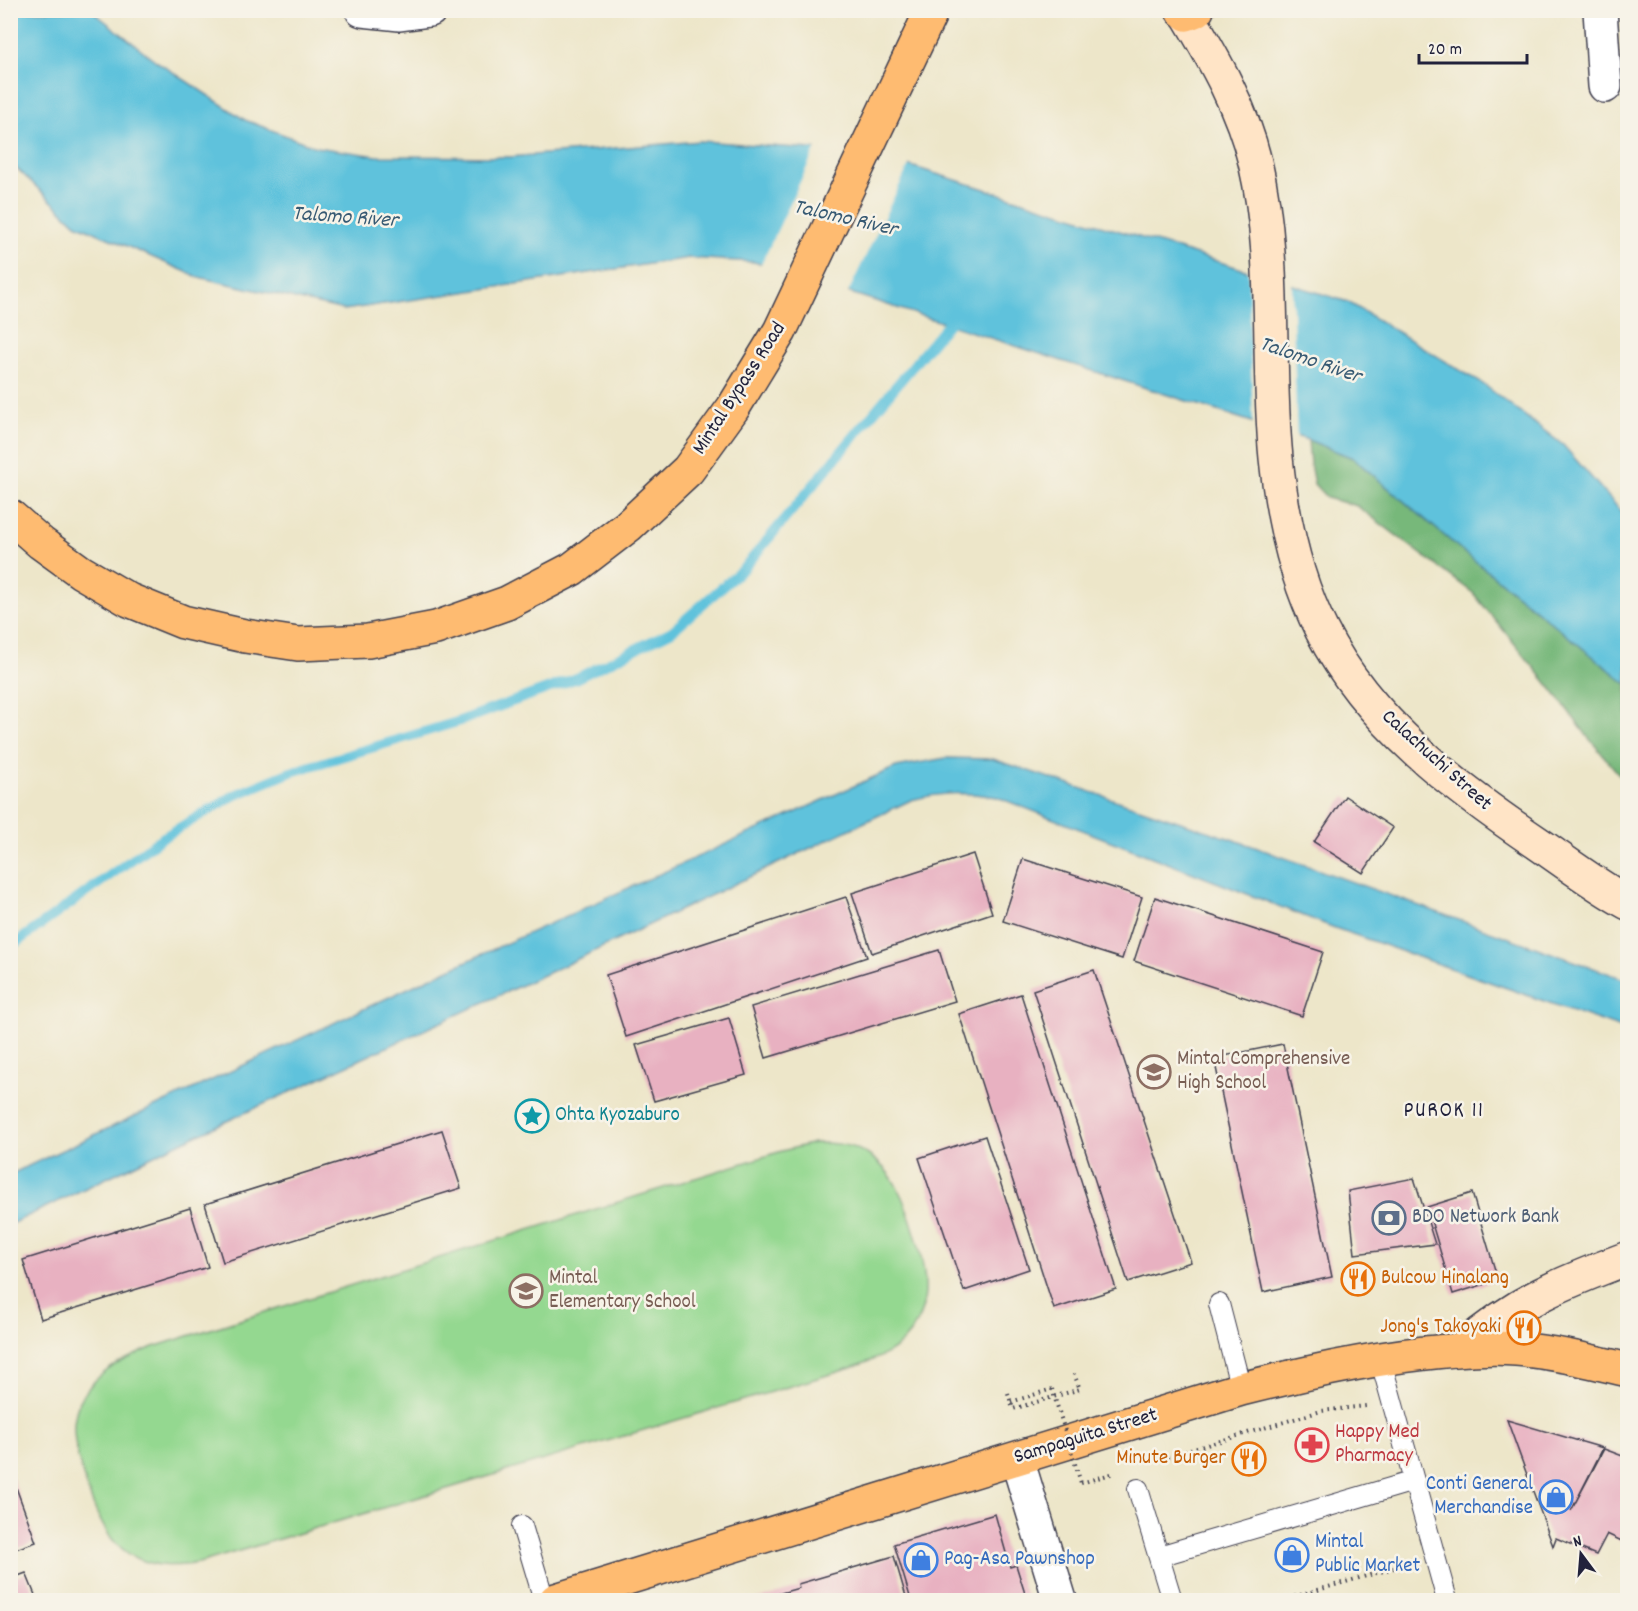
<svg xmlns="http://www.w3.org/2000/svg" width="1638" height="1611" font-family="Dekko,sans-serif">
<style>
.green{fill:#94d890;stroke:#5b7d66;stroke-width:1.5}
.forest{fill:#77b87a;stroke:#4c6d5a;stroke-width:1.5}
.water{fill:#5ec2dc;stroke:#40728c;stroke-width:1.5}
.pier{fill:#ede6c9}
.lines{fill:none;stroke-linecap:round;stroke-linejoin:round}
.stream{stroke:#5ec2dc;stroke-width:10}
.building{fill:#e8b1c1}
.lane-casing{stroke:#403f50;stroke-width:22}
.street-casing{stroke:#403f50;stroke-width:36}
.secondary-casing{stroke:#403f50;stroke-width:36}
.primary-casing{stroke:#403f50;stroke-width:36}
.highway-casing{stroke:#403f50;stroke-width:36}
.path{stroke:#403f50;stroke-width:4;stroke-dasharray:1.5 4.5;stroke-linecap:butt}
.lane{stroke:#fff;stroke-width:20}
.street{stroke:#fff;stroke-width:33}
.secondary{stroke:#ffe4c6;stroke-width:33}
.primary{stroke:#febb71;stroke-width:33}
.highway{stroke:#febb71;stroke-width:33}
.path-bridge{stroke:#403f50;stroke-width:4;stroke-dasharray:1.5 4.5;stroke-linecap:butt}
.labels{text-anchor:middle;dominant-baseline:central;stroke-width:5;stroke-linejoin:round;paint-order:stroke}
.street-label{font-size:21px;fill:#22223b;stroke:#f7f3e8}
.education-label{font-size:21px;fill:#785e54;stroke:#f7f3e8;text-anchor:start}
.culture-label{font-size:21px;fill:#0d838f;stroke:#f7f3e8;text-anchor:start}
.service-label{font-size:21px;fill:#4e5e75;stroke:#f7f3e8;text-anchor:start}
.food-label{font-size:21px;fill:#c56008;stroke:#f7f3e8;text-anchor:end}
.health-label{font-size:21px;fill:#be3a42;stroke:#f7f3e8;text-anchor:start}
.shop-label{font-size:21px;fill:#366cbe;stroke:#f7f3e8;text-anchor:start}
.water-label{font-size:22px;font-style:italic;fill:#375a73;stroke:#f7f3e8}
.neighbourhood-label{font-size:22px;letter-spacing:1.5px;fill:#22223b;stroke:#f7f3e8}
</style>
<rect width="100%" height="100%" fill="#f7f3e8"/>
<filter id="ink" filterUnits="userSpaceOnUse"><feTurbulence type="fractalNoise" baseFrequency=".0167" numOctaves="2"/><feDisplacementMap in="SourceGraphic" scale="12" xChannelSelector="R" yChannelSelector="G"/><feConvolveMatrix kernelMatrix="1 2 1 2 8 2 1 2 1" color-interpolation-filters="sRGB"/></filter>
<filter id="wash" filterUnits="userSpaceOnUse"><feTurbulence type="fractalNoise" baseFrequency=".008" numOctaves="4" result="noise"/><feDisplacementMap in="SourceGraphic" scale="24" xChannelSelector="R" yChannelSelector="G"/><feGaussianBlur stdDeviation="1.35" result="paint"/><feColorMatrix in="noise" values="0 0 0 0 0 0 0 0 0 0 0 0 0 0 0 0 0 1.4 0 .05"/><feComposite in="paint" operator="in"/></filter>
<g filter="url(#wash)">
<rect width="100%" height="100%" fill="#ede6c9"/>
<path class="green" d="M814,1143C830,1143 848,1143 863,1152C877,1159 890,1173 897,1187C910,1211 927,1266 925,1293C924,1308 917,1326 906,1338C892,1355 870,1361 851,1368L199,1563C174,1567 152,1568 129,1554C122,1549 113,1541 109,1535C93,1512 69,1445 75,1417C76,1411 79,1402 83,1396C99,1369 126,1359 153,1347L782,1151Z"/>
<polygon class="forest" points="1308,440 1353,458 1453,543 1627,684 1627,784 1588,737 1551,688 1473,593 1357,506 1327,498 1314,484 1310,464"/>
<g class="water">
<polygon points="10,11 92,11 156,61 245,120 316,147 377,156 510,157 700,141 869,153 1348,302 1483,384 1563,445 1627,518 1627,684 1453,543 1353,458 1308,440 754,262 689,258 344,310 198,277 76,224 11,163"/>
<path d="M946,758L993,759L1249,845L1627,980V1030L1335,928L997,797C964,792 944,792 911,800L567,964L173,1146L11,1224V1174L432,977L896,767Z"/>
</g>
<g class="pier">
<polygon points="817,146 869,150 910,163 847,295 760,267"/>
<polygon points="1248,268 1292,282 1297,440 1253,426"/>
</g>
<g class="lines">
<polyline class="stream" points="10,947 162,838 235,795 291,772 457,722 577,678 672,631 744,568 947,325 957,318"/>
</g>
<g id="blocks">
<g class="building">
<polygon points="1345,796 1393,828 1363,873 1314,842"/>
<polygon points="973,854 992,913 872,953 852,893"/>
<polygon points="1023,859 1142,897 1122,959 1003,921"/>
<polygon points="846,897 867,957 626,1037 606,975"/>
<polygon points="1155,897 1323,952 1302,1016 1134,961"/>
<polygon points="939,950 955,1001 766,1058 751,1007"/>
<polygon points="1094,970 1191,1262 1128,1282 1033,990"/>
<polygon points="1021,994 1116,1289 1054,1309 959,1014"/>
<polygon points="729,1018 746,1075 654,1101 636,1045"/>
<polygon points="1283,1044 1332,1277 1263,1292 1214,1058"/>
<polygon points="442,1130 461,1188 223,1262 205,1204"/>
<polygon points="985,1136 1029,1269 964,1291 919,1158"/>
<polygon points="1414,1178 1435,1244 1355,1254 1348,1191"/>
<polygon points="1472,1193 1498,1280 1453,1294 1427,1207"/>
<polygon points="190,1208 208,1267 41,1319 23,1260"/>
<polygon points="1507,1420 1603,1448 1571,1511 1604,1449 1628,1458 1628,1544 1607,1534 1596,1555 1556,1538 1553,1546"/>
<polygon points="10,1471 36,1542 10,1551"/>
<polygon points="995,1514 1010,1567 1016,1565 1027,1600 911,1600 894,1544"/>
<polygon points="894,1556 907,1600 756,1600 799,1588 798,1584"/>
<polygon points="26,1573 37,1600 10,1600 10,1579"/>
</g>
</g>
</g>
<g filter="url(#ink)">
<use href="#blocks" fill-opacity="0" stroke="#403f50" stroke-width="1.5"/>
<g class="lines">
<defs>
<g id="lane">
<polyline points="1219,1304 1241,1389"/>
<polyline points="1380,1358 1447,1600"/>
<polyline points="1138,1489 1172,1600"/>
<polyline points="522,1526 544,1600"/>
<polyline points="1159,1556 1414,1481"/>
</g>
<g id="street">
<polyline points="362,10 400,14 430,10"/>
<polyline points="1600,10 1605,86"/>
<polyline points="1017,1459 1060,1600"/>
</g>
<g id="secondary">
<path d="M1187,14C1215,61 1242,108 1255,162C1278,259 1266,359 1276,458C1282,515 1296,580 1322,631C1368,722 1457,789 1539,844C1568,864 1597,886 1628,903"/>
<path d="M1462,1349C1516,1301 1562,1283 1628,1258"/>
</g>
<g id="primary">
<polyline points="1182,10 1187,14 1197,10"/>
<polyline points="10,516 41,543 81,572 129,600 183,622 245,636 298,644 368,641 436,628 507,603 572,569 628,526 688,470 733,408 780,331 932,10"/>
</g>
<path id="highway" d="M556,1600L1241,1389C1302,1374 1362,1360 1425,1353C1455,1350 1485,1347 1516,1349C1554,1352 1590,1361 1628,1370"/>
</defs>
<use href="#lane" class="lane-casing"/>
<use href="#street" class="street-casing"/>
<use href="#secondary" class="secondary-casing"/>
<use href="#primary" class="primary-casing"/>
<use href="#highway" class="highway-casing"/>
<g class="path">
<polyline points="1008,1393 1013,1409 1080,1389 1074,1374"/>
<polyline points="1011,1402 1052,1389"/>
<polyline points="1150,1462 1321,1411 1366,1406"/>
<polyline points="1081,1483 1114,1473"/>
<polyline points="1283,1600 1408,1564"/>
</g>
<use href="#lane" class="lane"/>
<use href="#street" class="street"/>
<use href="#secondary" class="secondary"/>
<use href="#primary" class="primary"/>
<use href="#highway" class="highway"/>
<polyline class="path-bridge" points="1052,1389 1081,1483"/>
</g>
</g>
<defs>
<symbol id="school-ring" viewBox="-11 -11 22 22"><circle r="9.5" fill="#f7f3e8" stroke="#8d6e63" stroke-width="1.5"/><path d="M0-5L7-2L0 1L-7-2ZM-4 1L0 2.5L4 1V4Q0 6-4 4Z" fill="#8d6e63"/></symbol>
<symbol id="sight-ring" viewBox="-11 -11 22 22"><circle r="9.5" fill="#f7f3e8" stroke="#0f9aa8" stroke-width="1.5"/><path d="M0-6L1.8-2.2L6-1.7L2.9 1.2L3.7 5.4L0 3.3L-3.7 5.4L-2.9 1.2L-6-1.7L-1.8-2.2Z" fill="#0f9aa8"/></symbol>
<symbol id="bank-ring" viewBox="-11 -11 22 22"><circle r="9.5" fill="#f7f3e8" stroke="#5c6f8a" stroke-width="1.5"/><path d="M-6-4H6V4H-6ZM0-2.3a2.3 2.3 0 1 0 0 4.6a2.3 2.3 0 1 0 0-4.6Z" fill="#5c6f8a"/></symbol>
<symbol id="restaurant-ring" viewBox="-11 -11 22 22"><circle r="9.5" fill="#f7f3e8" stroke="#e8710a" stroke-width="1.5"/><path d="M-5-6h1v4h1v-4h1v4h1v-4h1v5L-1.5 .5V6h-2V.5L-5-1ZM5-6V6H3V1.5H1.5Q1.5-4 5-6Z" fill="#e8710a"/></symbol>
<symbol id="pharmacy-ring" viewBox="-11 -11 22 22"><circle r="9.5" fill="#f7f3e8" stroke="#e0444e" stroke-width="1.5"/><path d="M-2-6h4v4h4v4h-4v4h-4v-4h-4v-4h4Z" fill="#e0444e"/></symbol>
<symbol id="shop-ring" viewBox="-11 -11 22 22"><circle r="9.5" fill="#f7f3e8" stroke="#3f7fe0" stroke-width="1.5"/><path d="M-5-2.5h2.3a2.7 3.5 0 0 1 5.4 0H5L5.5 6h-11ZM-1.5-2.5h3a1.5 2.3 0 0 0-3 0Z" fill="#3f7fe0"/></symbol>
</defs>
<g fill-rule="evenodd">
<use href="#school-ring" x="1135" y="1053" width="38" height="38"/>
<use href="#sight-ring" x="513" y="1097" width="38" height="38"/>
<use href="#bank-ring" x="1370" y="1199" width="38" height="38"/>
<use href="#restaurant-ring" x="1339" y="1260" width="38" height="38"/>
<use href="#school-ring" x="507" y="1272" width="38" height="38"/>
<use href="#restaurant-ring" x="1505" y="1309" width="38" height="38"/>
<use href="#pharmacy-ring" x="1293" y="1426" width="38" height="38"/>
<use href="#restaurant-ring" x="1230" y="1440" width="38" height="38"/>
<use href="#shop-ring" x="1537" y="1478" width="38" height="38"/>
<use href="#shop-ring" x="1273" y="1536" width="38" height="38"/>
<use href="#shop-ring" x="902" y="1541" width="38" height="38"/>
</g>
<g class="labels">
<g class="street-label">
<text transform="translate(740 389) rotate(-57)">Mintal Bypass Road</text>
<text transform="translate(1436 761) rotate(42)">Calachuchi Street</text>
<text transform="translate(1086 1437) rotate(-17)">Sampaguita Street</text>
</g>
<g class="education-label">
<text x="1177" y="1060">Mintal Comprehensive<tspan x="1177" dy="24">High School</tspan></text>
<text x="549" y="1279">Mintal<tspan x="549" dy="24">Elementary School</tspan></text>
</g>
<g class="culture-label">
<text x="555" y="1116">Ohta Kyozaburo</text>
</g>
<g class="service-label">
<text x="1412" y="1218">BDO Network Bank</text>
</g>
<g class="food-label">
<text x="1381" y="1279" text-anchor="start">Bulcow Hinalang</text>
<text x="1501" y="1328">Jong's Takoyaki</text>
<text x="1226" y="1459">Minute Burger</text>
</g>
<g class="health-label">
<text x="1335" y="1433">Happy Med<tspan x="1335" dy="24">Pharmacy</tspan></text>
</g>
<g class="shop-label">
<text x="1533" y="1485" text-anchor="end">Conti General<tspan x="1533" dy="24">Merchandise</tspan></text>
<text x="1315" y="1543">Mintal<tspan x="1315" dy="24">Public Market</tspan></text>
<text x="944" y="1560">Pag-Asa Pawnshop</text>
</g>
<g class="water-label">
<text transform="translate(345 218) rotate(4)">Talomo River</text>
<text transform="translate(845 219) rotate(13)">Talomo River</text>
<text transform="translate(1310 361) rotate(19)">Talomo River</text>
</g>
<g class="neighbourhood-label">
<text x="1444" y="1111">PUROK 11</text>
</g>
</g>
<rect width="1638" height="1611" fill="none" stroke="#f7f3e8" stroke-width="36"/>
<g transform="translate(1581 1554) rotate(344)" stroke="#f7f3e8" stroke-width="4.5" paint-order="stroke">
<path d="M0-4.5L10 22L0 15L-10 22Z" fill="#22223b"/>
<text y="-9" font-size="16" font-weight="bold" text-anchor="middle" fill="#22223b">N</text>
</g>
<path d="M1419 54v9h108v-9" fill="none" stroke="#22223b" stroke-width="3"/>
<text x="1428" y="54" font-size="18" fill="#22223b" stroke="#f7f3e8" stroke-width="4.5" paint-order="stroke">20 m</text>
</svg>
